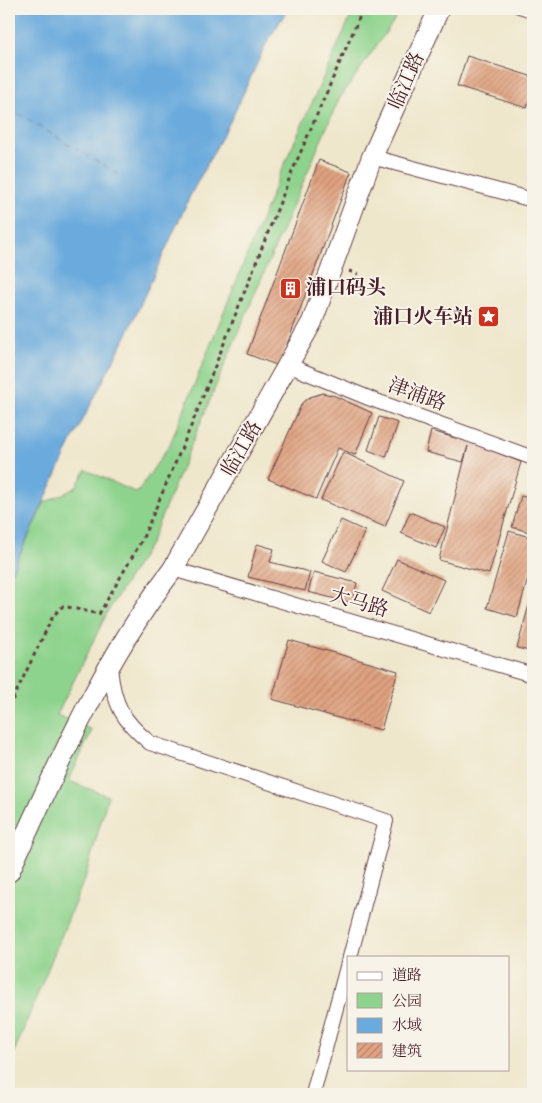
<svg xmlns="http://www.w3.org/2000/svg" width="542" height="1103" font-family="'IM FELL DW Pica','Noto Serif SC',serif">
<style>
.green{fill:#8ed38d;stroke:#6c795c}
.water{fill:#6aaadd;stroke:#5a6484}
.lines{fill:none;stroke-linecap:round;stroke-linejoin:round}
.ferry{stroke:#555069;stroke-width:1;stroke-dasharray:6 5;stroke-linecap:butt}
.building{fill:url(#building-hatch)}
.lane-casing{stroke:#633d43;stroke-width:9}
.street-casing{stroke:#633d43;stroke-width:16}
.secondary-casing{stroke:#633d43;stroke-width:22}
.path{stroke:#633d43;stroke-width:3;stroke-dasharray:4 4;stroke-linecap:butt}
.lane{stroke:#fff;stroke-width:7}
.street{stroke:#fff;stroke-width:14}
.secondary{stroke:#fff;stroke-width:20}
.labels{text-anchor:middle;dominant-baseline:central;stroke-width:4;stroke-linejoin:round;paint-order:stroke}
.street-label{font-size:20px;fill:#4a1f2b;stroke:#f7f3e8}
.poi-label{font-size:20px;font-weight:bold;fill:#4a1f2b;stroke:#f7f3e8;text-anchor:start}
</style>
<defs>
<pattern id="building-hatch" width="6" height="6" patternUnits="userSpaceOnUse" patternTransform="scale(1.25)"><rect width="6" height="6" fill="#e0a381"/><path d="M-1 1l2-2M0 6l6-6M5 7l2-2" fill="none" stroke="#b8846a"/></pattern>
</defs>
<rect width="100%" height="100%" fill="#f7f3e8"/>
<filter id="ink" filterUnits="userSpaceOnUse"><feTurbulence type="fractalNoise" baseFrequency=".02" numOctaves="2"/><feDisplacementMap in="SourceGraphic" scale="10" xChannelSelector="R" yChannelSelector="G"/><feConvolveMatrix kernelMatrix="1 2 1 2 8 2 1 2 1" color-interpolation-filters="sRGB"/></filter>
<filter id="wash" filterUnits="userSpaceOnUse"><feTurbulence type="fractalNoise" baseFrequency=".0096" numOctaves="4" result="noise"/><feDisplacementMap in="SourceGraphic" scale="20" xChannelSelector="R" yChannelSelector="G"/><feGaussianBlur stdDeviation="1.12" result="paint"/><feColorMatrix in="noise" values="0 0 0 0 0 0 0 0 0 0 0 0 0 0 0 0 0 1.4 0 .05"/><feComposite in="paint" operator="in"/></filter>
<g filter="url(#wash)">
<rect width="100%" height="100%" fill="#efe7cc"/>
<polygon class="green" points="354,9 402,9 338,101 232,347 150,544 107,613 57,715 92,730 69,781 108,796 86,875 9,1065 9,578 44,503 75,488 86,470 137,493 170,444 280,174"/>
<polygon class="water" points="9,9 288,9 266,44 232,118 191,194 126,336 70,445 9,578"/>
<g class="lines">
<polyline class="ferry" points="9,108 123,177"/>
</g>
<g id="blocks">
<g class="building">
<polygon points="467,56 533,77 533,86 527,108 457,86"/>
<polygon points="319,160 351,172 279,366 247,354"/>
<polygon points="323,393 335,396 372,413 355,455 338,448 316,499 268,479 302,403 310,397"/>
<polygon points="379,417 398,423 386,457 368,450"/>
<polygon points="431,431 469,442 521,462 489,574 439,560 468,446 463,462 426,452"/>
<polygon points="343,452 404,481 385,527 321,500"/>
<polygon points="521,496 533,499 533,533 512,527"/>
<polygon points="410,512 445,527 436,548 401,533"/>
<polygon points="341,520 365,531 346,572 322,561"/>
<polygon points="509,531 533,538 533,561 517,617 487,608"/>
<polygon points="257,544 274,549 270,562 310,572 305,591 248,577"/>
<polygon points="397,559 444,580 429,612 382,591"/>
<polygon points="314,572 357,583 352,603 308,592"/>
<polygon points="531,598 533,599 533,652 517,648"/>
<polygon points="289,640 398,671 381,730 272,699"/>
</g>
</g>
</g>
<g filter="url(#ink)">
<use href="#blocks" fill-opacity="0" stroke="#633d43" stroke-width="1"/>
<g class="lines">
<defs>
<polyline id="lane" points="517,9 533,14"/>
<g id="street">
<polyline points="372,157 533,200"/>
<polyline points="288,365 371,399 533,458"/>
<polyline points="173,569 533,675"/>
<path d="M110,668C114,705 122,720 150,743L386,821L350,957"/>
<polyline points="313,1094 348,963"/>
</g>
<path id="secondary" d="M9,872C56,768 103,661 173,569L312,322L372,157L439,9"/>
</defs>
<use href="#lane" class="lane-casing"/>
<use href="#street" class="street-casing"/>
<use href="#secondary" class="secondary-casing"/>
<g class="path">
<polyline points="349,271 358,274"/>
<polyline points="9,707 53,616 63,606 99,614 142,540 192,424 292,172 363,9"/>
</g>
<use href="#lane" class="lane"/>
<use href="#street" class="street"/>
<use href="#secondary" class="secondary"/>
</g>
</g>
<defs>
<symbol id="building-square" viewBox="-11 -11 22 22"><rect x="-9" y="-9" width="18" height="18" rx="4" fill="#c8321e" stroke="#f7f3e8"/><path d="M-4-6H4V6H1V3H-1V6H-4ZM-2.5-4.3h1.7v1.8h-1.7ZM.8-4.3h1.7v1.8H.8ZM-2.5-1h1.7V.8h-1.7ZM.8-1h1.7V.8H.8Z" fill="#fff"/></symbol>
<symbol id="sight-square" viewBox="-11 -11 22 22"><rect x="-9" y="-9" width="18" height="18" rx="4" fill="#c8321e" stroke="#f7f3e8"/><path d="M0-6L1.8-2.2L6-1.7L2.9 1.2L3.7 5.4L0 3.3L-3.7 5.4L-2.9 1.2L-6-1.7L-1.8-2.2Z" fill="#fff"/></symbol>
</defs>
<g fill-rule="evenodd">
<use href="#building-square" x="278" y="276" width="25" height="25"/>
<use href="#sight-square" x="476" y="304" width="25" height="25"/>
</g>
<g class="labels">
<g class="street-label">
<text transform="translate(407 81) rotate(-66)">临江路</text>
<text transform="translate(417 395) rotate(20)">津浦路</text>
<text transform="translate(242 449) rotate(-60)">临江路</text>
<text transform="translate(359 603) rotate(16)">大马路</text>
</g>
<g class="poi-label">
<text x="306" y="288">浦口码头</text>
<text x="473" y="317" text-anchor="end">浦口火车站</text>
</g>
</g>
<rect width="542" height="1103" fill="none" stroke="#f7f3e8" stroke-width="30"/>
<rect x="347" y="956" width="162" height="115" fill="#f7f3e8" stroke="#b29e9c"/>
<rect x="357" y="972" width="25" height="8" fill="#ffffff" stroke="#b29e9c"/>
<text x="392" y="980" font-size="15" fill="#4a1f2b">道路</text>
<rect x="357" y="993" width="25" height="15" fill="#8ed38d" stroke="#b29e9c"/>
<text x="392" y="1006" font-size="15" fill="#4a1f2b">公园</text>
<rect x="357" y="1018" width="25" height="15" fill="#6aaadd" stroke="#b29e9c"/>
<text x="392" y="1030" font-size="15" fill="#4a1f2b">水域</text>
<rect x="357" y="1043" width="25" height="15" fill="url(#building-hatch)" stroke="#b29e9c"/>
<text x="392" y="1056" font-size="15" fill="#4a1f2b">建筑</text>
</svg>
